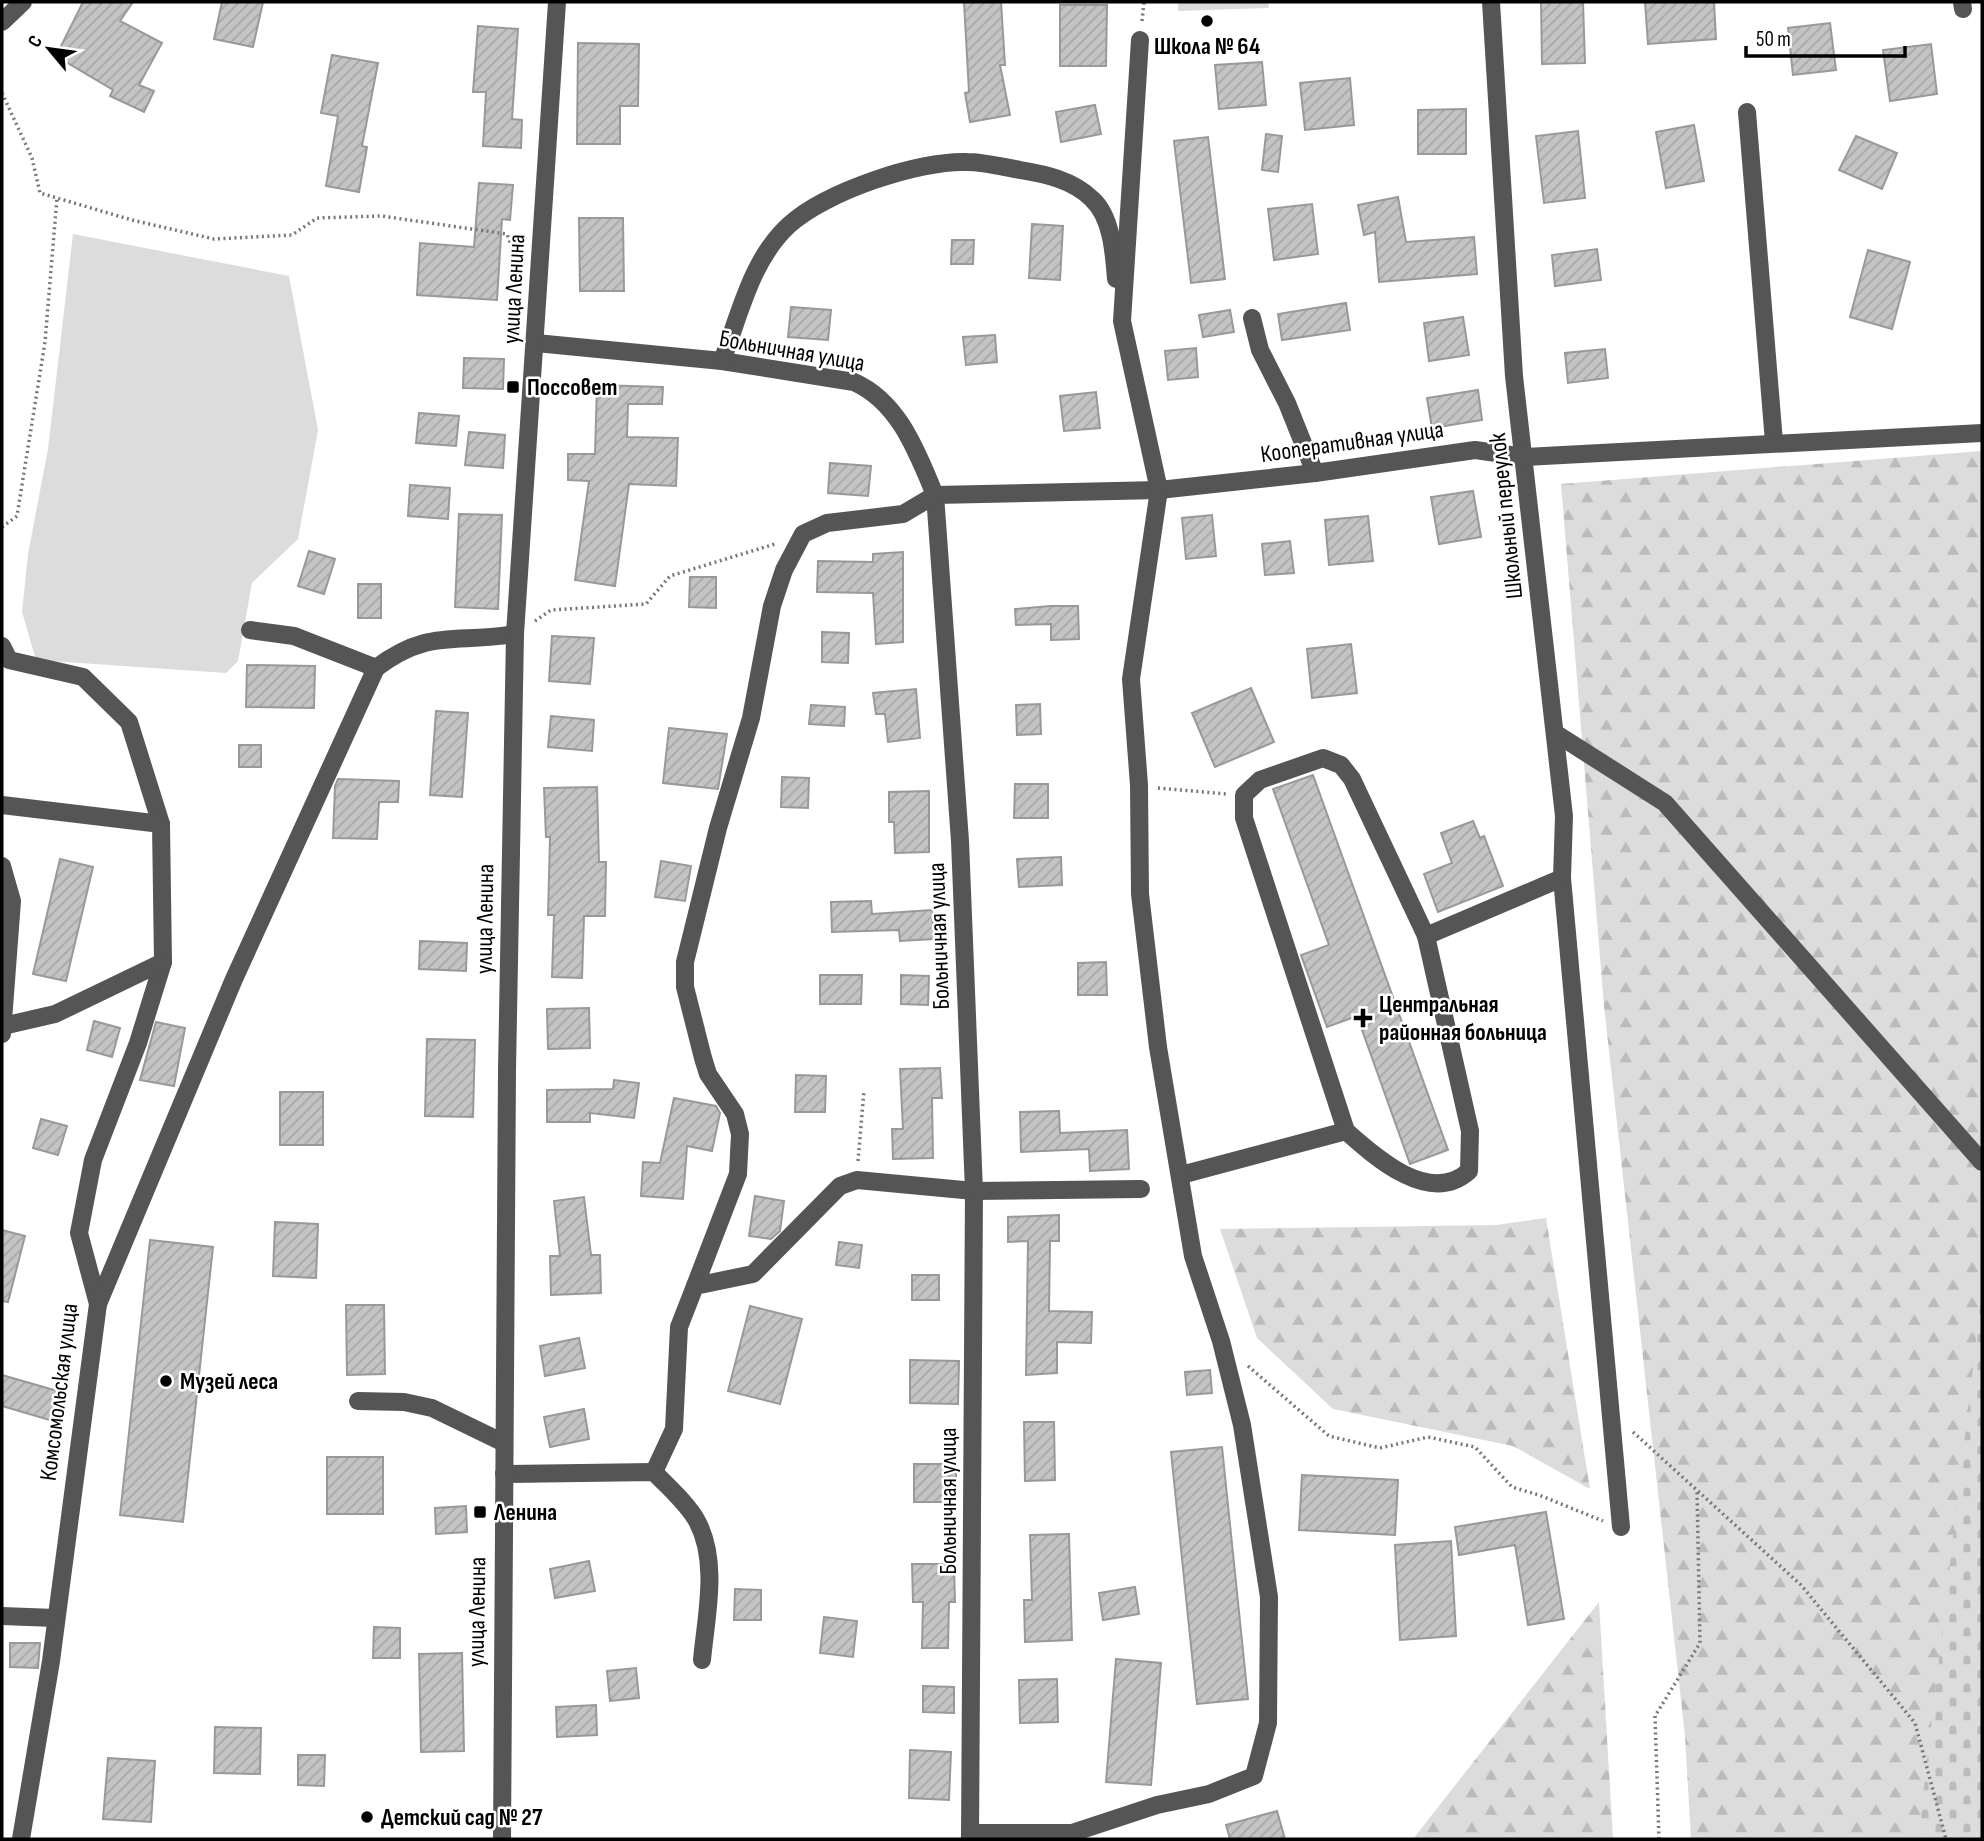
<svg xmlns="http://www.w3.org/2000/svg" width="1984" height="1841" font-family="'Sofia Sans Condensed',sans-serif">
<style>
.green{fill:#dcdcdc}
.forest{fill:url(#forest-firs)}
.cemetery{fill:url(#cemetery-stones)}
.building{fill:url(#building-hatch);stroke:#999;stroke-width:2}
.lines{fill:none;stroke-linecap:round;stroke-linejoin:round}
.path{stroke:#777;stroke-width:3.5;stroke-dasharray:2 3.5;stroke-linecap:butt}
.minor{stroke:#555;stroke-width:18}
.poi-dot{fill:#000;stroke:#fff;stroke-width:2.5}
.labels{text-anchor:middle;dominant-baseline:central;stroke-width:5;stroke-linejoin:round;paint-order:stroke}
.poi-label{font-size:24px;font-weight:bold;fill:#000;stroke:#fff;text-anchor:start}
.street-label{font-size:24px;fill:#000;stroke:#fff}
</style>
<defs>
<pattern id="forest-firs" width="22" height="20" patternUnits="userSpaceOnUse" patternTransform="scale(1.75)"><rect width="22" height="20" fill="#dcdcdc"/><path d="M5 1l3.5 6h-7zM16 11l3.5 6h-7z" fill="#bbb"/></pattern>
<pattern id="cemetery-stones" width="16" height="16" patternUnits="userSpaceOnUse" patternTransform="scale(1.75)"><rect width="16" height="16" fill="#dcdcdc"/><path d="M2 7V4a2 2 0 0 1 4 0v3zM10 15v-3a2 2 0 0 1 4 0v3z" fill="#bbb"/></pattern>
<pattern id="building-hatch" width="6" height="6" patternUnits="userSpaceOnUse" patternTransform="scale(1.75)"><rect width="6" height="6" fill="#c4c4c4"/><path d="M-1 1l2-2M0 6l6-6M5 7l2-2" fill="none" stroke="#a7a7a7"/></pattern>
</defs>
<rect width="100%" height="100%" fill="#fff"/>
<g class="green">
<polygon points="1178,2 1268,2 1269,8 1178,11"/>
<polygon points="73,234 289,276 318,430 298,539 252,583 238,661 226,673 36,660 22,612 28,554 48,449"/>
</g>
<g class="forest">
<polygon points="1982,451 1982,1839 1691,1839 1685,1736 1604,1006 1561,484"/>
<polygon points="1546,1218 1590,1489 1513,1446 1333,1409 1257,1338 1220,1229 1496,1225"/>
<polygon points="1599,1602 1613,1839 1413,1839"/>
</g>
<polygon class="cemetery" points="1982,1290 1982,1839 1918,1839"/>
<g class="building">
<polygon points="83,2 133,2 120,21 162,43 139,85 154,91 144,112 110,96 113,90 56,56"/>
<polygon points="222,2 263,2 253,47 214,39"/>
<polygon points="964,2 1001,2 1005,65 1000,65 1010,115 970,122 965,93 969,92"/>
<polygon points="1541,2 1583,2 1585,63 1542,64"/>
<polygon points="1645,2 1714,2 1716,39 1648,44"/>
<polygon points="1060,5 1107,5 1106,66 1060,66"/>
<polygon points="1830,23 1836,70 1793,75 1788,28"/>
<polygon points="478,26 518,29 512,119 522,120 521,148 483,146 486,92 473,92"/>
<polygon points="578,43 639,44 638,106 620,106 620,144 577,144"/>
<polygon points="1931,44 1937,94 1890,101 1883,50"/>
<polygon points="332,55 378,63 362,146 367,147 359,192 326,186 338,116 321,113"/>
<polygon points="1262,62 1266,105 1219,109 1215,65"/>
<polygon points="1350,78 1354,125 1305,130 1300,83"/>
<polygon points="1095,105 1101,134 1061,142 1056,112"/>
<polygon points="1466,109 1466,154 1418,154 1418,110"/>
<polygon points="1694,125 1704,181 1666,188 1656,132"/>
<polygon points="1578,131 1585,198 1544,203 1536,136"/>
<polygon points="1266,134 1282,136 1278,172 1262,170"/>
<polygon points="1856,136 1897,153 1882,189 1839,170"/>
<polygon points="1208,137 1225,279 1191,283 1174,141"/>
<polygon points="479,183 513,185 510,220 502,219 497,300 417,295 420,243 474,247"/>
<polygon points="1398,197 1406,242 1474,237 1477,274 1379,282 1375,232 1364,235 1358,205"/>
<polygon points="1312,204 1318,254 1274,260 1268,209"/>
<polygon points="579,218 623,218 624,291 580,291"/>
<polygon points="1032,224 1063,226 1060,280 1029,278"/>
<polygon points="952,240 974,240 973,264 951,264"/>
<polygon points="1597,249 1601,280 1555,286 1552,255"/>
<polygon points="1868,250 1910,262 1892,329 1850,317"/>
<polygon points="1346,303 1350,330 1282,340 1278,314"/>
<polygon points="791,307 831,310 828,340 788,337"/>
<polygon points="1230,310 1234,332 1203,337 1199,315"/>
<polygon points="1463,317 1469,355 1429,361 1424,323"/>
<polygon points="995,335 997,362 966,365 963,337"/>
<polygon points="1196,348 1198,377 1168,380 1165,351"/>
<polygon points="1605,349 1608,378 1568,383 1565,353"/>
<polygon points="464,358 504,359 503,389 463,388"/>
<polygon points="597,385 663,387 662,404 628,404 627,437 678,438 676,486 629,484 615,586 575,580 589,481 568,480 568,454 595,454"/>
<polygon points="1478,390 1482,420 1432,428 1427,398"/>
<polygon points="1096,392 1100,428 1064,431 1060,396"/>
<polygon points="419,413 459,416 456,446 416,443"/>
<polygon points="469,432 505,435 503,468 465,465"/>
<polygon points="830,463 871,466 868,496 828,493"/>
<polygon points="410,485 450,488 448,519 408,516"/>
<polygon points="1473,491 1481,537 1439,544 1431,497"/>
<polygon points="459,514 502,515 498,609 455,607"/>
<polygon points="1212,515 1216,556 1186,559 1182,518"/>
<polygon points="1368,516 1373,561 1329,565 1325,520"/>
<polygon points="1290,541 1294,573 1265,575 1262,544"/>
<polygon points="309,551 335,559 324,594 298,586"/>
<polygon points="903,552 903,642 876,644 873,593 817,592 818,561 873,562 873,554"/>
<polygon points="690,577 716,577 716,608 689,607"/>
<rect x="358" y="584" width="23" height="34"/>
<polygon points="1050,606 1078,606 1079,639 1051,640 1051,624 1016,625 1015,609"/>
<polygon points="822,632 849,633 848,663 822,662"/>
<polygon points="552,636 594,638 590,684 549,681"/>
<polygon points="1351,644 1357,693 1312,698 1307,649"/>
<polygon points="247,665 315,666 314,708 246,707"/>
<polygon points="1251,688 1274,742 1215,767 1192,713"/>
<polygon points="916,689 920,738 888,742 885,714 876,714 873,693"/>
<polygon points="1040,704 1041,734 1017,735 1016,705"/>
<polygon points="811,705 845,707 844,726 809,724"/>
<polygon points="436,711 468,713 462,797 430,795"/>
<polygon points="551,716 594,720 592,751 548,747"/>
<polygon points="669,728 727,734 718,789 663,783"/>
<rect x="239" y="745" width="22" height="22"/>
<polygon points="1313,775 1448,1150 1410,1164 1357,1016 1327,1027 1301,955 1329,945 1273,789"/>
<polygon points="782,777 809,778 808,808 781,807"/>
<polygon points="338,779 399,781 398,802 379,802 377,839 333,838 335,786"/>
<polygon points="1015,784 1048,784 1048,818 1014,818"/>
<polygon points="597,787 599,862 606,862 605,916 584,916 582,978 552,977 554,915 548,915 550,837 546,837 544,788"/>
<polygon points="929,791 929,852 895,853 894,822 889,822 889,792"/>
<polygon points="1473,821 1480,838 1484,836 1503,886 1438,912 1424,874 1452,863 1441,833"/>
<polygon points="1061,857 1062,885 1019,887 1017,859"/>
<polygon points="60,859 93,867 66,981 33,974"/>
<polygon points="661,861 691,866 685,901 655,897"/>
<polygon points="871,901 872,914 932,910 934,939 900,941 899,930 832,932 831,902"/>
<polygon points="420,941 467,943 466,971 419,969"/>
<polygon points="1106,962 1107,995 1078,995 1078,963"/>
<polygon points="820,975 862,975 861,1004 820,1004"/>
<polygon points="901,975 929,976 928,1005 901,1004"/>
<polygon points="589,1008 590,1048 548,1049 547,1009"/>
<polygon points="94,1021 120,1028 112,1057 87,1050"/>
<polygon points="156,1022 185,1028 174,1086 140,1080"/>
<polygon points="427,1039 475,1040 473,1117 425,1116"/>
<polygon points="940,1068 942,1098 932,1098 933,1158 893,1159 892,1129 903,1129 900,1069"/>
<polygon points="796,1075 826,1076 825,1112 795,1112"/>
<polygon points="614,1080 639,1083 634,1118 590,1113 590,1122 547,1122 547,1090 613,1089"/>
<rect x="280" y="1092" width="43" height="53"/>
<polygon points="674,1098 716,1106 720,1113 712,1151 687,1146 683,1199 641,1196 643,1162 660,1163"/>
<polygon points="1059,1111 1060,1133 1127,1130 1129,1169 1090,1171 1089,1149 1021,1152 1020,1112"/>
<polygon points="41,1119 67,1126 58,1155 33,1148"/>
<polygon points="755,1196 784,1201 780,1231 771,1239 749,1236"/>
<polygon points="584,1197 591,1255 600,1255 601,1293 551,1295 550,1256 560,1256 554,1201"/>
<polygon points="1059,1215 1059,1241 1050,1241 1049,1311 1092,1312 1091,1343 1057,1342 1057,1373 1026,1375 1028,1241 1008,1242 1008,1217"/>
<polygon points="275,1222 318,1224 316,1278 273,1276"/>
<polygon points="2,1230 25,1236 8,1302 2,1301"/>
<polygon points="150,1240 213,1247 183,1522 120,1515"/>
<polygon points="839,1242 862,1245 859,1268 836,1265"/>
<rect x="912" y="1275" width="27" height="25"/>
<polygon points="346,1305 384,1305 385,1374 347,1375"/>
<polygon points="750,1306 802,1319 780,1404 728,1391"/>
<polygon points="579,1338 585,1368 545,1376 540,1346"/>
<polygon points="910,1360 959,1361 958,1404 910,1403"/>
<polygon points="1210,1370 1212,1393 1187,1395 1185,1372"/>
<polygon points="2,1375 61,1392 53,1421 2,1406"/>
<polygon points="584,1409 589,1439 550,1447 544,1417"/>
<polygon points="1024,1422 1054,1422 1055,1480 1025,1481"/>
<polygon points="1222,1447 1248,1699 1197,1704 1171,1452"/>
<rect x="327" y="1457" width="56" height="57"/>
<rect x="914" y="1464" width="42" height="38"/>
<polygon points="1302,1475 1398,1480 1395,1535 1299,1530"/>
<polygon points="466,1506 467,1532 436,1534 435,1508"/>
<polygon points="1546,1512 1564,1619 1528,1625 1515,1545 1459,1555 1455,1527"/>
<polygon points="1069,1534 1072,1640 1025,1642 1024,1600 1032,1600 1030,1535"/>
<polygon points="1451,1541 1456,1636 1400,1640 1395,1545"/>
<polygon points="589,1561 595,1591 555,1598 550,1569"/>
<polygon points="912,1564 954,1564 955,1602 949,1602 948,1648 922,1648 923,1602 913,1602"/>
<polygon points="1135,1587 1139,1614 1103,1620 1099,1593"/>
<polygon points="735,1589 761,1590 761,1620 734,1620"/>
<polygon points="824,1617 857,1621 853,1657 820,1653"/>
<polygon points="374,1627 400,1628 400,1658 373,1658"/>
<polygon points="10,1643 40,1643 38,1668 10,1667"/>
<polygon points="462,1653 464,1751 421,1752 419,1654"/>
<polygon points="1116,1659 1161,1663 1151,1785 1106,1782"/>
<polygon points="636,1668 639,1698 610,1701 607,1671"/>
<polygon points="1057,1679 1058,1722 1020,1723 1019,1680"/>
<polygon points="923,1686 954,1687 954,1713 923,1712"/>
<polygon points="596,1705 597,1735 557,1737 556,1707"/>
<polygon points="215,1727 261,1728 260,1774 214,1773"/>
<polygon points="910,1750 951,1752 949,1800 909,1798"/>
<polygon points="298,1755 325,1755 324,1786 298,1785"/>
<polygon points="108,1758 155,1761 151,1822 103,1819"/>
<polygon points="1277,1811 1285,1839 1230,1839 1226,1825"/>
</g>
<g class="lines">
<g class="path">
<polyline points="1142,21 1144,2"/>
<polyline points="2,93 32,158 40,193 132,220 214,239 292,235 317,218 381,216 507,234 512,248 523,254"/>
<polyline points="2,527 17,516 45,342 57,198"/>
<polyline points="535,621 551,610 646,604 670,576 775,544"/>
<polyline points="1158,788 1227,794"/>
<polyline points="858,1161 864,1091"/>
<polyline points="1248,1366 1329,1436 1380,1448 1428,1437 1475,1447 1512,1487 1539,1495 1603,1521"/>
<polyline points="1633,1432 1801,1585 1915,1723 1946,1839"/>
<polyline points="1659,1839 1655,1716 1700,1643 1697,1490"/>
</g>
<g class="minor">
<polyline points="1962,2 1963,9"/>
<polyline points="2,22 23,2"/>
<polyline points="1747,112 1774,442"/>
<polyline points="1252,318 1260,350 1287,403 1315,473"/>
<path d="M536,343L722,361L854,382C899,402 917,452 935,495L960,841L974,1191L970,1839"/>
<path d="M722,361C740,314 751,260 789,225C825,192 919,160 967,162C984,162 1003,167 1020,170C1045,174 1073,180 1092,199C1112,217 1114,254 1116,279"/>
<path d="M250,630L294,636L376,668C429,628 455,644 515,634"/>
<polyline points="2,646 9,660 83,677 129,722 161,824"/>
<polyline points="1555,733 1665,803 1982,1162"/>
<path d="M1323,758L1341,765L1352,779L1426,936L1470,1131L1469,1171C1430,1206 1376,1158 1346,1131L1244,818V795L1260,780Z"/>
<polyline points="2,805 161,824 163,962 138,1043 93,1160 79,1233 98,1304 51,1661 21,1839"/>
<polyline points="2,866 12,901 2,1034"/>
<polyline points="1562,878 1621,1527"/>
<polyline points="1426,936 1562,878 1564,816 1514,376 1491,2"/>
<polyline points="3,1026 55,1014 163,962"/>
<polyline points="1181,1175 1346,1131"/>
<polyline points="695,1286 738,1174 740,1134 735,1114 708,1074 703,1058 685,987 685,962 718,828 751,718 772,606 784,570 803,534 827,523 903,514 935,495 1159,490 1315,473 1475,450 1525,457 1982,433"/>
<polyline points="98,1304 234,979 376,668"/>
<polyline points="358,1401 404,1402 432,1408 504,1443"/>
<polyline points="654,1472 674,1429 679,1327 695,1286 753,1274 840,1186 857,1180 974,1191 1141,1189"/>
<path d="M504,1474L654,1472C668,1487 687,1503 697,1521C719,1562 706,1616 702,1660"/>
<polyline points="2,1616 55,1618"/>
<polyline points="970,1833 1072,1833 1157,1805 1209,1794 1254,1776 1268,1723 1269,1597 1242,1425 1221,1341 1193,1256 1158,1047 1140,894 1139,785 1131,679 1159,490 1122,321 1140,40"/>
<polyline points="502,1839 507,1070 515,634 557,2"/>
</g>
</g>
<g class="poi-dot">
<circle cx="1207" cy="21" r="7"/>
<rect x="506" y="380" width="14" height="14" rx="3.5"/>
<path d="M1359.5 1007.5h7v7h7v7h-7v7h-7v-7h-7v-7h7z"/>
<circle cx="166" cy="1381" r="7"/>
<rect x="473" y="1505" width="14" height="14" rx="3.5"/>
<circle cx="367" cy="1817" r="7"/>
</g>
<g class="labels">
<g class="poi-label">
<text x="1207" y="46" text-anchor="middle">Школа № 64</text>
<text x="527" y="387">Поссовет</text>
<text x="1379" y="1004">Центральная<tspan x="1379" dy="28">районная больница</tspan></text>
<text x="180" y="1381">Музей леса</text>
<text x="494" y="1512">Ленина</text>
<text x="381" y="1817">Детский сад № 27</text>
</g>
<g class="street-label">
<text transform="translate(514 289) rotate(-87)">улица Ленина</text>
<text transform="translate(792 351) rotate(10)">Больничная улица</text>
<text transform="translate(1352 442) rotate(-8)">Кооперативная улица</text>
<text transform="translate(1506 516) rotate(-96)">Школьный переулок</text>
<text transform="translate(485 919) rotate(-89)">улица Ленина</text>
<text transform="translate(939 936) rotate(-92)">Больничная улица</text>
<text transform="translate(59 1392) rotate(-83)">Комсомольская улица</text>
<text transform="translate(948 1501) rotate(-90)">Больничная улица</text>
<text transform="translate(477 1612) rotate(-89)">улица Ленина</text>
</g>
</g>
<rect width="1984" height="1841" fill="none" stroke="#000000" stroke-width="7"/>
<g transform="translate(49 49) rotate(299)" stroke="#ffffff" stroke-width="5" paint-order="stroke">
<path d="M0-5L12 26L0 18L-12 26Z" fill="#000000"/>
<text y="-10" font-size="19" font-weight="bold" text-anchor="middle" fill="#000000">С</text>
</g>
<path d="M1746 46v10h159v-10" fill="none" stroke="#000000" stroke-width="3.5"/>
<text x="1756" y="46" font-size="21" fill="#000000" stroke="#ffffff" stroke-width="5" paint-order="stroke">50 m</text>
</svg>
